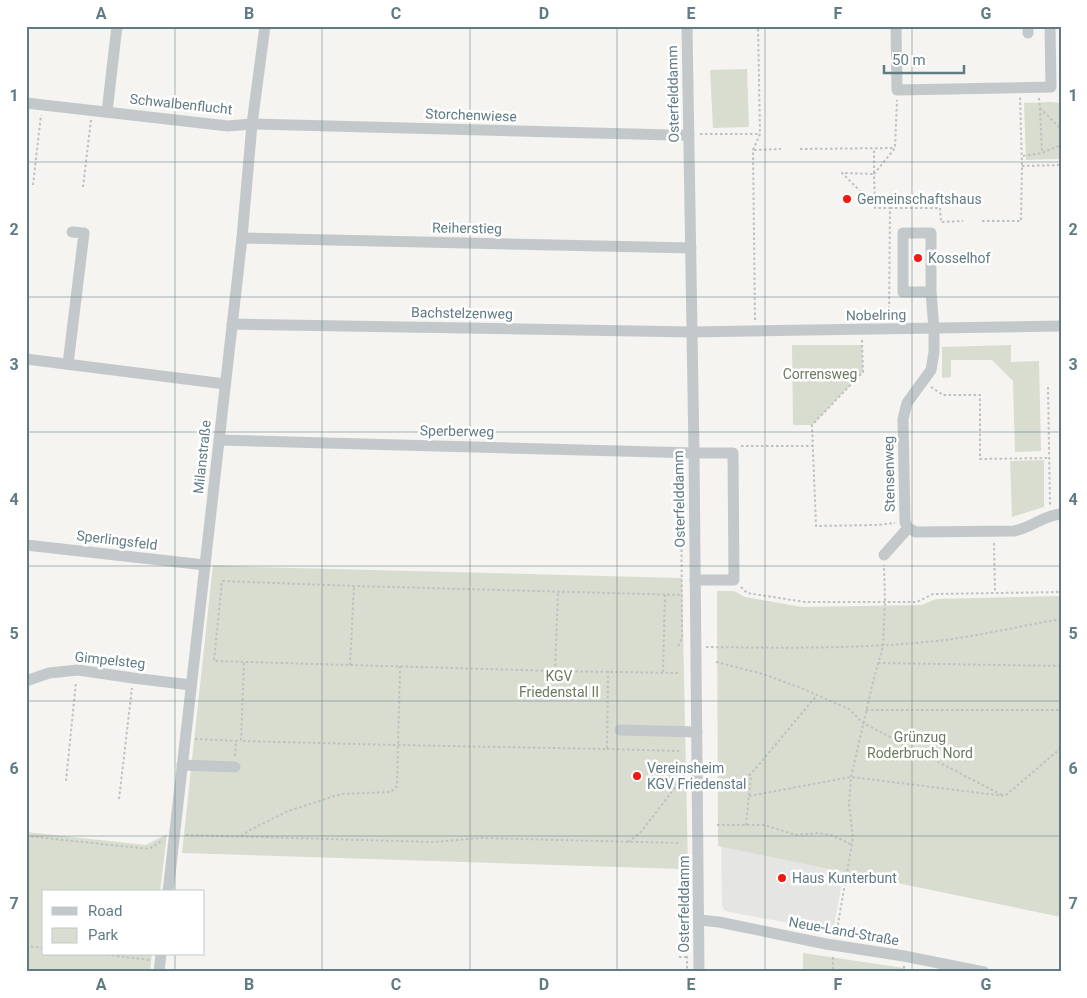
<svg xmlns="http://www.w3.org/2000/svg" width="1087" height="998" font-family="Roboto,sans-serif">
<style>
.built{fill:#e5e5e3}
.green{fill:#d8ddd0}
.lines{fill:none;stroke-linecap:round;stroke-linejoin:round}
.path{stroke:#bec1c2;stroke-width:2;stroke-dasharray:2.5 2.5;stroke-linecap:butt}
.minor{stroke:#c3c9ca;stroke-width:11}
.grid{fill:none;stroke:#607b84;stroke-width:1;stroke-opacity:0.55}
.poi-dot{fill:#f41810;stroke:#fff;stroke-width:2}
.labels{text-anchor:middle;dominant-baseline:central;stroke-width:5;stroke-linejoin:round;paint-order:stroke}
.street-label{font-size:14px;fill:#607b84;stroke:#fff}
.poi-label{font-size:14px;fill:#607b84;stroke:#fff;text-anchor:start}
.park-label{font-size:14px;fill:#6b7b60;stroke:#fff}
.neatline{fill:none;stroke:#607b84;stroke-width:2}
.grid-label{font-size:16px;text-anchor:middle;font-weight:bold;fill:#607b84}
</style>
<rect width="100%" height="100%" fill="#f5f4f0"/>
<polygon class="built" points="721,834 848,850 833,931 729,912 724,910 722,905"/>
<g class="green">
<polygon points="747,69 749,127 713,128 710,70"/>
<polygon points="1051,102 1061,103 1061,159 1026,160 1024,103"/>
<polygon points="792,345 862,345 863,372 812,425 793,425"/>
<polygon points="1011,345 1011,362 1039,361 1041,451 1015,452 1013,381 992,360 951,360 951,377 942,378 942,347"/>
<polygon points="1044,460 1044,507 1012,517 1010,461"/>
<polygon points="213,565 255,567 682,578 688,869 685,870 684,895 679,895 681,869 182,853"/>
<polygon points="717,591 734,591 745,597 802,607 922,605 936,599 1061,596 1061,917 718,846"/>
<polygon points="26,832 146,845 167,834 160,892 44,892 44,954 152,954 150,972 26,972"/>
<polygon points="682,920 685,920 684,952 680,952 681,921"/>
<polygon points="803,953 904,968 904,972 803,972"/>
</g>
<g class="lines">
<g class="path">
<polyline points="1039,98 1040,108 1061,129"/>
<polyline points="1040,108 1042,153"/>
<polyline points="700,134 760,134"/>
<polyline points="800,149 895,148"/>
<polyline points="754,150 781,149"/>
<polyline points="1023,156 1042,153 1061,145"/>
<polyline points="1022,166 1061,165"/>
<polyline points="33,185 41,115"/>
<polyline points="83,187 91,120"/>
<polyline points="861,192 842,173 874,174 874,148"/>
<polyline points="890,208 940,208 941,222 963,221"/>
<polyline points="982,221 1021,221 1022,166 1020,97"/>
<polyline points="889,319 890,208 875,208 874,174 895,148 897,100"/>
<polyline points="755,320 753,150 760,134 758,26"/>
<polyline points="862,340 863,372 812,425 816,526 876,525 895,523"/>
<polyline points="931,387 943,395 980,395 980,459 1049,458"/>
<polyline points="1048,387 1050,505"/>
<polyline points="741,446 813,446"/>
<polyline points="994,543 995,593"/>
<polyline points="741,587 747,593 805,602 917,602 933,594 1061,592"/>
<polyline points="678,646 682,638 681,463"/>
<path d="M706,647C783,648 860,649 937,641C979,636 1020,626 1061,619"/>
<polyline points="716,662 763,674 801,688 849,709 863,723 1002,795"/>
<polyline points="244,663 241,741 397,745 607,749 608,671"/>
<polyline points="878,663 1061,666"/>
<polyline points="350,665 354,586"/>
<polyline points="555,671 558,593"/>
<polyline points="663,672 665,595"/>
<polyline points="678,673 555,671 214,661 222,581 354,586 682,595"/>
<polyline points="866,710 1061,710"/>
<polyline points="195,739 240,741"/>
<polyline points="607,749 679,751"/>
<polyline points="235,756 236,741"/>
<polyline points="66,781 76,682"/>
<polyline points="717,790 751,774 817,695"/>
<polyline points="749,796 851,777 1005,796 1061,748"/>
<polyline points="119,799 132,688"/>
<polyline points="717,825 764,825 796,835 818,833 832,835 852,845"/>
<polyline points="746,825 751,775"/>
<polyline points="186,835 434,842 480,838 681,843"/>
<polyline points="26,836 149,849 163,840"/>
<polyline points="241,836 250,830 288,811 341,794 391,792 397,786 400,666"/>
<polyline points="628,842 641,832 680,781"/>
<polyline points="836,935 853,838 849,804 851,777 874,678 883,646 885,601 884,565"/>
<polyline points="687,941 687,972"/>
<polyline points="26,946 44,948"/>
<polyline points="102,954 149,960"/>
<polyline points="679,957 687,957"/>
<polyline points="833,957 833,972"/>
<polyline points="904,966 904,972"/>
</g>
<g class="minor">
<polyline points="687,26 694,453 699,972"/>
<polyline points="896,26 897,90 1051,87 1050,26"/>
<polyline points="1028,26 1028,33"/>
<polyline points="26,103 228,126 252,124 671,135 689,135"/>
<polyline points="107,112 117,26"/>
<polyline points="242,238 691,248"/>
<path d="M931,292H903V233H931V292L934,329V352L931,370L907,403L903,419L905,522L908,528L916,532L1014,531C1031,528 1044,515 1061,514"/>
<polyline points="232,324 692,332 1061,326"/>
<polyline points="26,359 225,384"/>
<polyline points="68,364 84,233 72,232"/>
<polyline points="219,440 694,453 733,453 734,580 695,580"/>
<polyline points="26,545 205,565"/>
<polyline points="884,555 908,528"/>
<polyline points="26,681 49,673 78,670 133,678 191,685"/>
<polyline points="620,730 697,732"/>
<polyline points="182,765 235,767"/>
<polyline points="168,892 242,238 252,124 265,26"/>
<polyline points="699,920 719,922 826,944 904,956 984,972"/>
<polyline points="159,972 161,954"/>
</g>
</g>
<path class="grid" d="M175,26V892M322,26V972M470,26V972M617,26V972M765,26V972M912,26V972M26,162H1061M26,297H1061M26,432H1061M26,566H1061M26,701H1061M26,836H1061M175,954V972"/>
<g class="poi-dot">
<circle cx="847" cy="199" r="5"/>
<circle cx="918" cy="258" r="5"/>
<circle cx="637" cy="776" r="5"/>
<circle cx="782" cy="878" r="5"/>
</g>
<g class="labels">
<g class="street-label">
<text transform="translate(673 94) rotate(-91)">Osterfelddamm</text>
<text transform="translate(181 104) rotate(6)">Schwalbenflucht</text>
<text transform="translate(471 115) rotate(2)">Storchenwiese</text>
<text transform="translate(467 228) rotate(1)">Reiherstieg</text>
<text transform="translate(462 313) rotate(1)">Bachstelzenweg</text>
<text transform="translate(876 315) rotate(-1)">Nobelring</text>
<text transform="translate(457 431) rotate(1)">Sperberweg</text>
<text transform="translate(202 457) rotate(-84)">Milanstraße</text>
<text transform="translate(889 474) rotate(-91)">Stensenweg</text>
<text transform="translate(679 499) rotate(-91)">Osterfelddamm</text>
<text transform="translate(117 540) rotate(7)">Sperlingsfeld</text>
<text transform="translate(110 660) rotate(6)">Gimpelsteg</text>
<text transform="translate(684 904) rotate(-90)">Osterfelddamm</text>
<text transform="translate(844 931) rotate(10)">Neue-Land-Straße</text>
</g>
<g class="poi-label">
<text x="857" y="199">Gemeinschaftshaus</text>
<text x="928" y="258">Kosselhof</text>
<text x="647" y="768">Vereinsheim<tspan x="647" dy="16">KGV Friedenstal</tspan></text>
<text x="792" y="878">Haus Kunterbunt</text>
</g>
<g class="park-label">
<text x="820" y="374">Corrensweg</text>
<text x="559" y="676">KGV<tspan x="559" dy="16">Friedenstal II</tspan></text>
<text x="920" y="737">Grünzug<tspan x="920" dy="16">Roderbruch Nord</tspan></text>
</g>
</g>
<rect width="1087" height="998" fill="none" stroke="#ffffff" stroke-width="55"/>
<rect x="42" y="890" width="162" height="65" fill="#ffffff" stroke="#bfcace"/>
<rect x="52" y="907" width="25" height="8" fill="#c3c9ca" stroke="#bfcace"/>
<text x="88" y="916" font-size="15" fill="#607b84">Road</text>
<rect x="52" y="928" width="25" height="15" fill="#d8ddd0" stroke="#bfcace"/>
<text x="88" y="940" font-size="15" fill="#607b84">Park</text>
<path d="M884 65v8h80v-8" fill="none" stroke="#607b84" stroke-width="2.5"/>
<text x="892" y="65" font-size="15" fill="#607b84" stroke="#ffffff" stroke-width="4" paint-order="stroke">50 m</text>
<rect x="28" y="28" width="1032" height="942" class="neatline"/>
<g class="grid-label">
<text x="101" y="19">A</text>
<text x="249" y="19">B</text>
<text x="396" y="19">C</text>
<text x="544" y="19">D</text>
<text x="691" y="19">E</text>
<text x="838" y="19">F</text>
<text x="986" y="19">G</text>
<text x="14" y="101">1</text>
<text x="1073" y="101">1</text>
<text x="14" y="235">2</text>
<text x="1073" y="235">2</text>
<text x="14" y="370">3</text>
<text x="1073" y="370">3</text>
<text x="14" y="505">4</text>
<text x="1073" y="505">4</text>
<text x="14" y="639">5</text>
<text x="1073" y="639">5</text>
<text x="14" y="774">6</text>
<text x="1073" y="774">6</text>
<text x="14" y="909">7</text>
<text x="1073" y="909">7</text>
<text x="101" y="990">A</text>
<text x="249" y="990">B</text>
<text x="396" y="990">C</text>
<text x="544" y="990">D</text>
<text x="691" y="990">E</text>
<text x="838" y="990">F</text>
<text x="986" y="990">G</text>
</g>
</svg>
